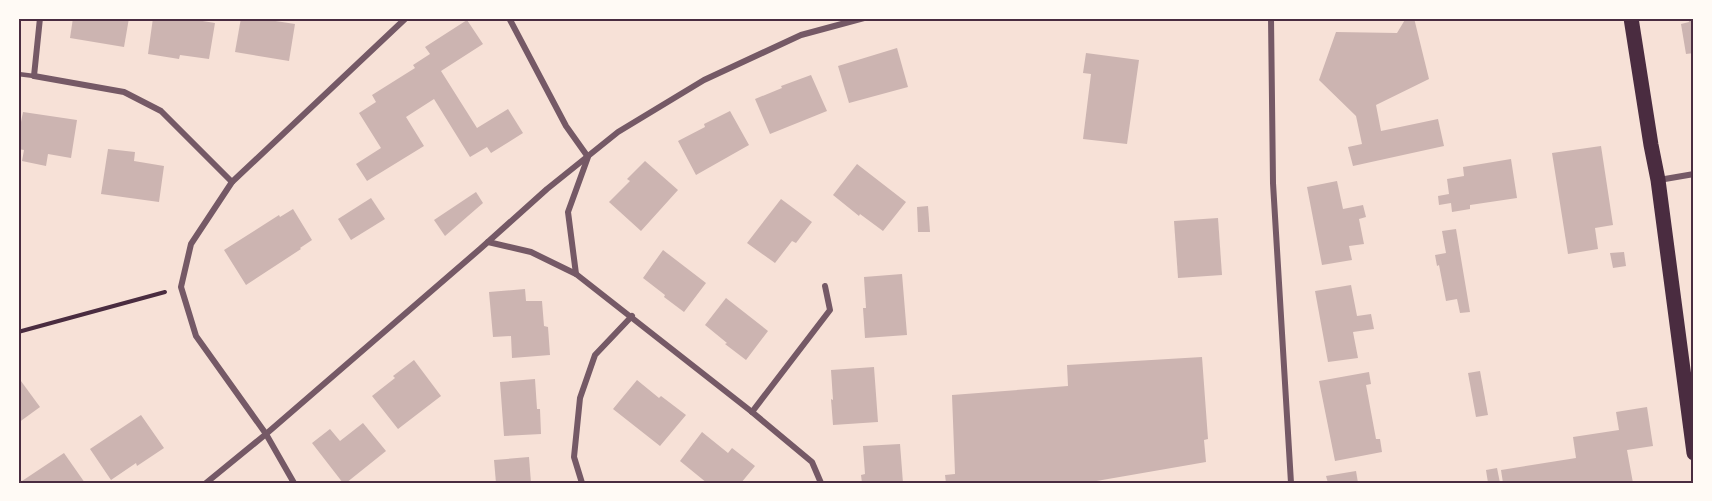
<svg xmlns="http://www.w3.org/2000/svg" width="1712" height="501" font-family="'Exo 2',sans-serif">
<style>
.building{fill:#ccb4b1}
.lines{fill:none;stroke-linecap:round;stroke-linejoin:round}
.path{stroke:#4a2c40;stroke-width:4}
.service{stroke:#755966;stroke-width:4.5}
.minor{stroke:#755966;stroke-width:6}
.primary{stroke:#4a2c40;stroke-width:15}
.neatline{fill:none;stroke:#4a2c40;stroke-width:2}
</style>
<rect width="100%" height="100%" fill="#f7e1d7"/>
<g class="building">
<polygon points="73,18 129,18 124,47 70,38"/>
<polygon points="153,18 184,18 215,23 209,59 180,55 179,59 148,54"/>
<polygon points="241,18 256,18 295,24 289,61 235,52"/>
<polygon points="1406,18 1414,18 1429,79 1376,105 1381,131 1438,119 1444,146 1353,166 1348,147 1362,144 1356,116 1319,80 1336,32 1397,33"/>
<polygon points="1688,18 1694,18 1694,53 1686,54 1681,24 1689,22"/>
<polygon points="467,20 483,44 441,71 477,128 508,109 523,133 491,153 487,147 470,157 434,99 406,117 424,146 367,181 356,164 381,148 359,113 376,102 372,95 415,68 413,65 430,54 425,47"/>
<polygon points="897,48 908,87 849,103 838,66"/>
<polygon points="1086,53 1139,60 1127,144 1083,139 1091,74 1083,73"/>
<polygon points="811,75 827,111 770,134 755,99 782,88 781,86"/>
<polygon points="730,111 749,145 696,175 678,141 705,127 704,124"/>
<polygon points="23,112 77,120 71,158 48,154 46,166 22,161 24,150 18,149 18,137"/>
<polygon points="1601,146 1613,225 1595,228 1598,249 1568,254 1552,153"/>
<polygon points="108,149 135,152 134,161 164,166 159,202 101,194"/>
<polygon points="1511,159 1517,198 1470,205 1470,209 1452,212 1451,203 1439,205 1438,196 1449,194 1447,179 1464,176 1463,167"/>
<polygon points="645,161 678,190 641,231 609,202 630,181 627,179"/>
<polygon points="857,164 906,202 883,231 860,214 859,216 833,195"/>
<polygon points="1337,181 1343,209 1363,205 1366,217 1359,219 1364,244 1349,246 1352,260 1322,265 1307,187"/>
<polygon points="476,192 483,203 445,236 434,220"/>
<polygon points="371,198 385,219 351,240 338,219"/>
<polygon points="781,199 812,222 796,243 792,241 775,263 747,243"/>
<polygon points="928,206 930,232 918,232 917,207"/>
<polygon points="293,209 312,240 300,248 301,249 246,285 224,250 279,215 280,217"/>
<polygon points="1218,218 1222,275 1178,278 1174,221"/>
<polygon points="1456,229 1470,312 1460,313 1457,299 1446,301 1439,265 1437,266 1435,255 1446,253 1442,231"/>
<polygon points="663,250 706,283 684,312 664,297 665,295 643,278"/>
<polygon points="1624,252 1626,266 1613,268 1610,253"/>
<polygon points="902,274 907,335 865,338 863,308 866,308 864,277"/>
<polygon points="1351,285 1357,316 1371,314 1374,329 1353,332 1358,358 1328,362 1315,291"/>
<polygon points="525,289 526,301 542,301 544,326 548,327 550,355 512,358 511,336 493,337 489,292"/>
<polygon points="726,298 768,331 746,360 725,344 727,343 705,325"/>
<polygon points="1202,357 1208,439 1204,440 1206,462 1085,483 946,483 945,475 955,474 952,395 1068,386 1067,365"/>
<polygon points="414,360 441,396 398,429 372,396 395,378 393,376"/>
<polygon points="874,367 878,422 833,425 831,399 833,400 831,370"/>
<polygon points="1480,371 1488,415 1476,417 1468,373"/>
<polygon points="1369,372 1371,384 1366,385 1376,439 1380,439 1382,452 1335,461 1319,381"/>
<polygon points="18,377 40,407 18,423"/>
<polygon points="535,379 537,409 540,409 541,434 504,436 500,382"/>
<polygon points="637,380 659,398 661,396 686,415 660,446 613,409"/>
<polygon points="1647,407 1653,446 1627,450 1633,483 1503,483 1501,470 1576,458 1573,437 1619,430 1616,412"/>
<polygon points="141,415 164,448 137,466 136,463 111,480 90,449"/>
<polygon points="363,423 386,451 346,483 343,483 312,443 330,429 340,441"/>
<polygon points="702,432 728,453 732,448 755,466 741,483 707,483 680,461"/>
<polygon points="900,444 903,483 862,483 861,475 865,474 863,446"/>
<polygon points="64,453 85,483 19,483"/>
<polygon points="529,457 531,483 496,483 494,460"/>
<polygon points="1497,468 1500,483 1488,483 1486,470"/>
<polygon points="1356,471 1358,483 1328,483 1326,476"/>
</g>
<g class="lines">
<polyline class="path" points="18,332 165,292"/>
<polyline class="service" points="18,74 34,76"/>
<g class="minor">
<polyline points="40,18 34,76 124,92 161,111 232,182"/>
<polyline points="509,18 566,126 588,157 568,212 576,274 752,412 812,462 821,483"/>
<polyline points="1271,18 1273,183 1291,483"/>
<polyline points="1659,180 1694,174"/>
<polyline points="488,242 531,252 576,274"/>
<polyline points="752,412 830,310 825,286"/>
<polyline points="206,483 266,434 480,249 547,189 618,132 704,80 801,35 864,18"/>
<polyline points="294,483 266,434 196,336 181,287 191,244 232,182 406,18"/>
<polyline points="582,483 574,457 580,398 595,355 632,316"/>
</g>
<polyline class="primary" points="1631,18 1651,145 1658,180 1694,453"/>
</g>
<rect width="1712" height="501" fill="none" stroke="#fffaf5" stroke-width="39"/>
<rect x="20" y="20" width="1672" height="462" class="neatline"/>
</svg>
